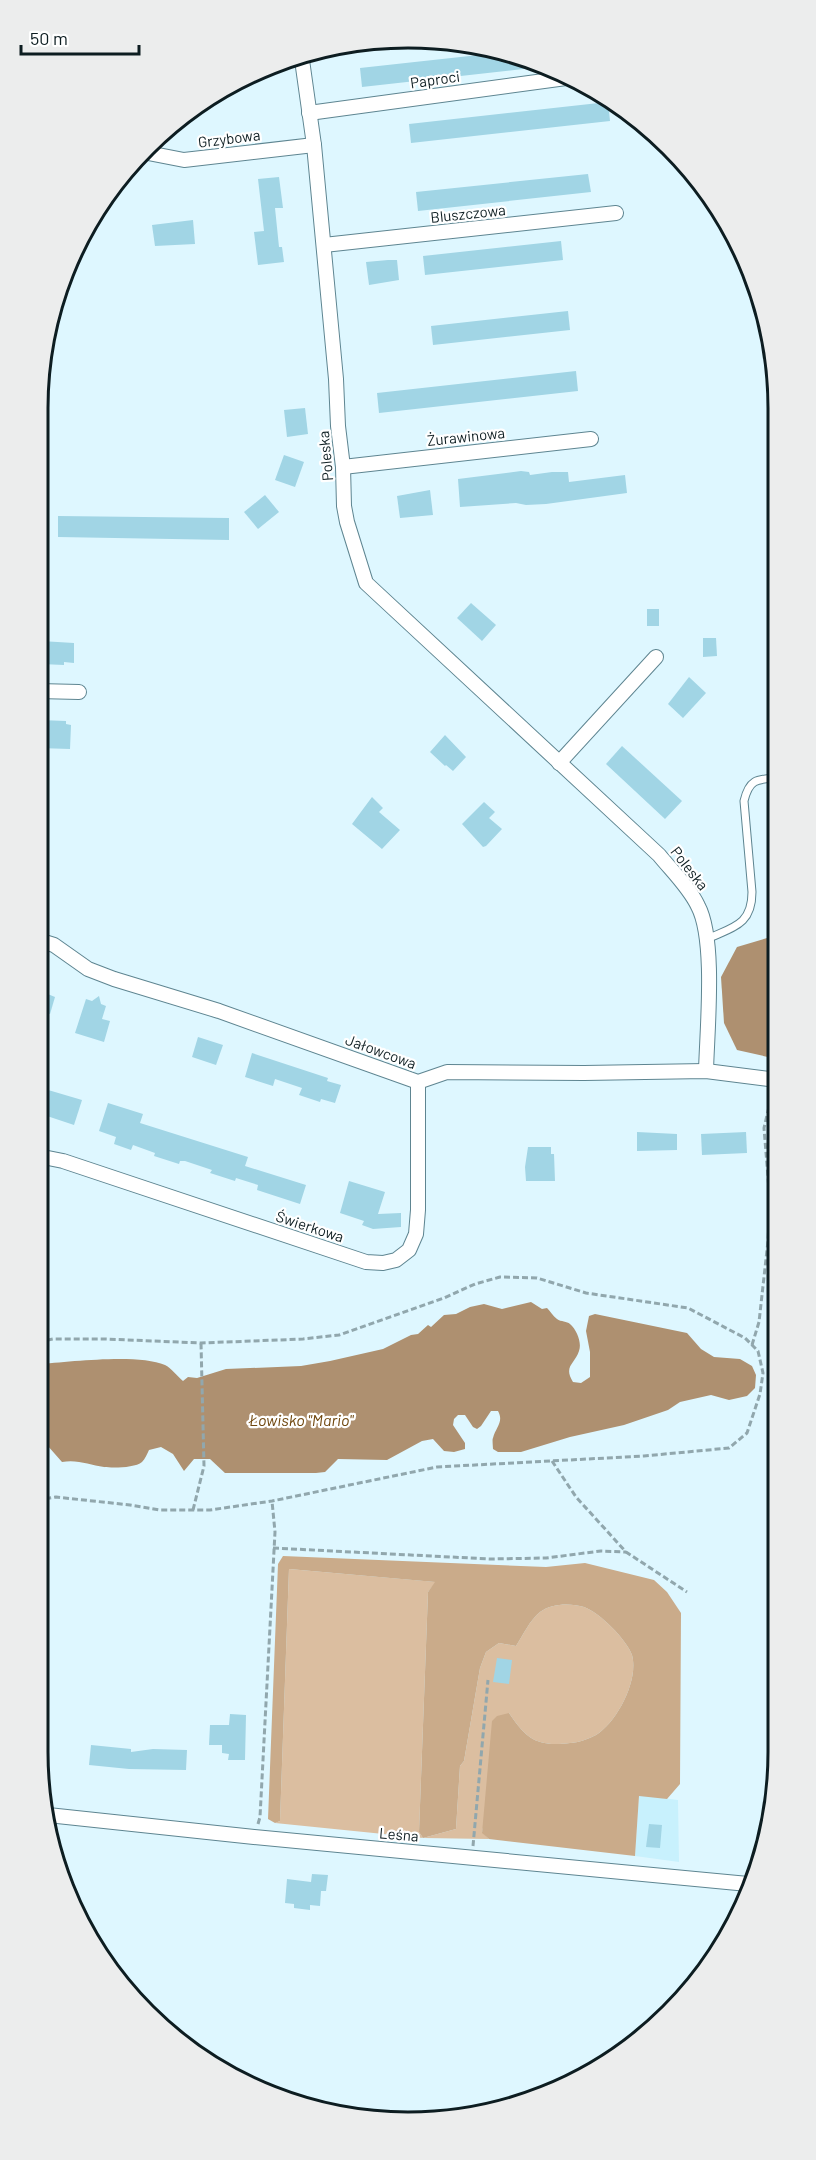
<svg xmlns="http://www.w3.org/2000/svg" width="816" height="2160" font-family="Barlow,sans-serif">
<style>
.built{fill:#c8f1fd}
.green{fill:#dbbea0}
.forest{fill:#caab8a}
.water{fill:#ae9070}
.building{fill:#a1d5e5}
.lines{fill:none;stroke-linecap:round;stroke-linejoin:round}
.lane-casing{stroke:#5e8591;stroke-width:9}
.street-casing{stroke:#5e8591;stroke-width:16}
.path{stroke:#91a7ad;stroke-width:3;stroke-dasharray:6 3;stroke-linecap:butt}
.lane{stroke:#fff;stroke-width:7}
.street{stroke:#fff;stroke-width:14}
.labels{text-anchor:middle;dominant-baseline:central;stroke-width:4.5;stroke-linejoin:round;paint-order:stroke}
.street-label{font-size:15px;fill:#0d1d21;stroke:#fff}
.water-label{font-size:16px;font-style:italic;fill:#70470e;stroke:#fff}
.rim{fill:none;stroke:#0d1d21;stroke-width:3}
</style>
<rect width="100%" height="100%" fill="#def7ff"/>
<polygon class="built" points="639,1795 678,1800 679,1862 635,1856"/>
<path class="green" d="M289,1569L436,1582L428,1592L419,1832L423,1838L456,1829L460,1766L464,1761L480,1668L486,1652L499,1643L516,1646C523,1635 530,1620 540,1612C552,1603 571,1603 584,1607C599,1612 627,1640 632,1655C639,1680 617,1722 596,1735C588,1739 578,1743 570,1743C538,1747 527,1740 509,1713L482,1832L489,1839L423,1838L275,1823L280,1821Z"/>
<path class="forest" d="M283,1556L546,1567L585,1563L654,1580L667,1592L681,1613L680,1784L667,1799L639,1796L635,1856L489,1839L482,1833L492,1721L497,1716L509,1713C527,1740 538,1747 570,1743C578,1743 588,1739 596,1735C617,1722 639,1680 632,1655C627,1640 599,1612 584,1607C571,1603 552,1603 540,1612C530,1620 523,1635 516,1646L499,1643L486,1652L480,1668L464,1761L460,1766L456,1829L423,1838L419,1832L428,1592L435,1582L289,1569L280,1821L275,1823L268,1819L278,1564Z"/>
<g class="water">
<polygon points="777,935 777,1059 737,1050 724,1023 721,977 737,947"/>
<path d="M531,1302L542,1309L547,1308C550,1311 553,1316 557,1319C561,1322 567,1321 570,1324C577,1330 582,1343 579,1351C575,1364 563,1366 573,1382L581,1383L590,1377V1352L586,1331L589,1316L595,1314L687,1333L701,1349L714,1357L740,1359L752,1366L756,1375L755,1388L747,1396L729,1400L711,1395L680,1402L668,1410L624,1425L570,1437L521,1452H498L493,1449C493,1447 492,1439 493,1438C496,1427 504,1422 498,1411H491L481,1426L477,1429L473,1427L465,1415H458L454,1419L453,1425L465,1443V1449L454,1452L444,1451L433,1439L422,1441L387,1460L338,1459L325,1472L316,1473H225L210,1459H194L184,1471L173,1454L161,1447L149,1450C147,1454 145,1459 142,1462C135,1468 113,1468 104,1467C90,1465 77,1459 62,1462L47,1445H38V1364C68,1362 138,1353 165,1365C171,1368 177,1376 183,1381L188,1377L197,1378L226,1369L301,1366L330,1361L383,1349L411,1335L418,1334L428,1325L431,1327L444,1315L456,1314L470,1307L484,1304L502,1309Z"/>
</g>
<g class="building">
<polygon points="506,52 541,67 362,87 360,68"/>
<polygon points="608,102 610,121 411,143 409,124"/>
<polygon points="588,174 591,192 418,211 416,192"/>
<polygon points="279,177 283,208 275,208 279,247 282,247 284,262 258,265 254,232 264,231 258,179"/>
<polygon points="193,220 195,244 155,246 152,225"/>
<polygon points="561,241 563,260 425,275 423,256"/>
<polygon points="388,260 397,260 399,280 369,285 366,262"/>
<polygon points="568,311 570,330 433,345 431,326"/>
<polygon points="576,371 578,391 379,413 377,393"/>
<polygon points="305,408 308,434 287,437 284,410"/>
<polygon points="284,455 304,462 295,487 275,480"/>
<polygon points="521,471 529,472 530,475 552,472 568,472 569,482 625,475 627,493 546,504 526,505 516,503 460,507 458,479"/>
<polygon points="430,490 433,515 400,518 397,496"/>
<polygon points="265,495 279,512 258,529 244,512"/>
<polygon points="58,516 229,518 229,540 58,537"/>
<polygon points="471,603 496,625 482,641 457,618"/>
<rect x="647" y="609" width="12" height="17"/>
<polygon points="703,638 716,638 717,656 703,657"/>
<polygon points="41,641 74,643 74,663 64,662 64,665 41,664"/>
<polygon points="689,677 706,693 683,718 668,704"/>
<polygon points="40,720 66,721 66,724 71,725 70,749 38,748 38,723 40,723"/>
<polygon points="445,735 466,757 453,771 446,765 445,766 430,752"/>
<polygon points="622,746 682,801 665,819 606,764"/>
<polygon points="372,797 383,808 379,812 400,830 382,849 352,824"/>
<polygon points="484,802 495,812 489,818 502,829 486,846 483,847 462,824"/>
<polygon points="38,990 55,997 50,1014 38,1010"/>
<polygon points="99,996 101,1004 106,1006 102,1019 110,1021 104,1042 75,1033 86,999 92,1001"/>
<polygon points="198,1037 223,1045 216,1065 192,1057"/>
<polygon points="252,1053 328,1078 327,1081 341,1085 335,1103 321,1099 320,1102 299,1095 302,1088 275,1079 273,1086 245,1077"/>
<polygon points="38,1087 82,1100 74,1125 38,1113"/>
<polygon points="108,1103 143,1114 140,1123 248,1157 245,1166 306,1185 300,1204 257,1190 258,1185 236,1178 235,1181 210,1173 212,1170 185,1161 180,1161 179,1164 154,1156 155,1153 133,1145 131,1150 114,1144 116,1137 99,1131"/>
<polygon points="637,1132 677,1134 677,1150 637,1151"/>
<polygon points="746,1132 747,1153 702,1155 701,1134"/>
<polygon points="528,1147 551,1147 551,1154 554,1154 555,1181 526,1181 525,1167"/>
<polygon points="349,1181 385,1192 378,1214 401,1213 401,1227 373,1229 362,1225 364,1221 340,1213"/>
<polygon points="497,1658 512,1660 509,1684 493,1682"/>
<polygon points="230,1714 246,1715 245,1760 228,1760 229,1754 222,1753 222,1745 209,1745 210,1725 229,1725"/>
<polygon points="91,1745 131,1749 131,1752 153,1749 187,1750 186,1770 129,1769 89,1765"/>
<polygon points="649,1824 662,1825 660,1848 646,1847"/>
<polygon points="312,1874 328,1875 326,1891 321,1891 320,1906 310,1905 310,1910 294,1908 294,1904 285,1903 287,1879 311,1882"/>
</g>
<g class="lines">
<defs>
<path id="lane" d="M707,939C733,927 752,925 752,892L744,801C749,780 756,779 776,778"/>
<g id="street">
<path d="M302,60L314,145L336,379L338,426L343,467L344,506L347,522L366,583L659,855C672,871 689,887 698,906C716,940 707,1030 706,1071"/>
<polyline points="309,113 566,78"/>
<polyline points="148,153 184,160 314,145"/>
<polyline points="324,245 616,213"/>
<polyline points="343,467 591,439"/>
<polyline points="38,691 79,692"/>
<polyline points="559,763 656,657"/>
<polyline points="38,940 54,945 88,969 114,979 219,1011 418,1082 447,1072 584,1073 706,1071 777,1080"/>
<polyline points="38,1156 63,1161 366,1262 383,1263 396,1260 409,1250 416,1234 418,1210 418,1082"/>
<polyline points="48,1815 254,1837 748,1884"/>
</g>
</defs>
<use href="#lane" class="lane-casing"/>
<use href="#street" class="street-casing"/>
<g class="path">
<polyline points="38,1342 53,1339 105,1339 201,1343 303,1339 339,1335 444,1298 475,1284 500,1277 537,1278 586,1293 688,1308 745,1338 758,1351 763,1373 760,1394 747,1433 729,1448 644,1456 437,1467 272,1501 210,1510 160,1510 130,1505 56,1497 38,1500"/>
<polyline points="752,1345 759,1322 768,1241 770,1202 764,1128 772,1094"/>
<polyline points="552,1461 576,1497 626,1552 687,1592"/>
<polyline points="193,1510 204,1466 201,1343"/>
<polyline points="273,1548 490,1559 546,1558 601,1551 626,1552"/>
<polyline points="258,1824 260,1817 275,1532 272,1501"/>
<polyline points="473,1846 488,1680"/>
</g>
<use href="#lane" class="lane"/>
<use href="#street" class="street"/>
</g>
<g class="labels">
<g class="street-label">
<text transform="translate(435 79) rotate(-8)">Paproci</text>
<text transform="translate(229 138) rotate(-7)">Grzybowa</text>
<text transform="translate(468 213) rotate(-6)">Bluszczowa</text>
<text transform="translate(466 436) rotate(-6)">Żurawinowa</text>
<text transform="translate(325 456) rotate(-95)">Poleska</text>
<text transform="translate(690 868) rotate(52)">Poleska</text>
<text transform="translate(381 1051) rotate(20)">Jałowcowa</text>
<text transform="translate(310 1226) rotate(18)">Świerkowa</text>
<text transform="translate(399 1834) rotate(5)">Leśna</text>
</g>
<g class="water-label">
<text x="301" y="1419">Łowisko "Mario"</text>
</g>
</g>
<path d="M0 0H816V2160H0ZM408 48H408A360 360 0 0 1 768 408V1752A360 360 0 0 1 408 2112H408A360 360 0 0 1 48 1752V408A360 360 0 0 1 408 48Z" fill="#eceded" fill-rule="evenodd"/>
<path class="rim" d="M408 48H408A360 360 0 0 1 768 408V1752A360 360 0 0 1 408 2112H408A360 360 0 0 1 48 1752V408A360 360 0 0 1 408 48Z"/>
<path d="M21 45v9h118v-9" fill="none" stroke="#0d1d21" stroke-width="3"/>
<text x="30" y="45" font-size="18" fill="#0d1d21" stroke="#ffffff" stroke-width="4.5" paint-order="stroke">50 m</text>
</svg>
